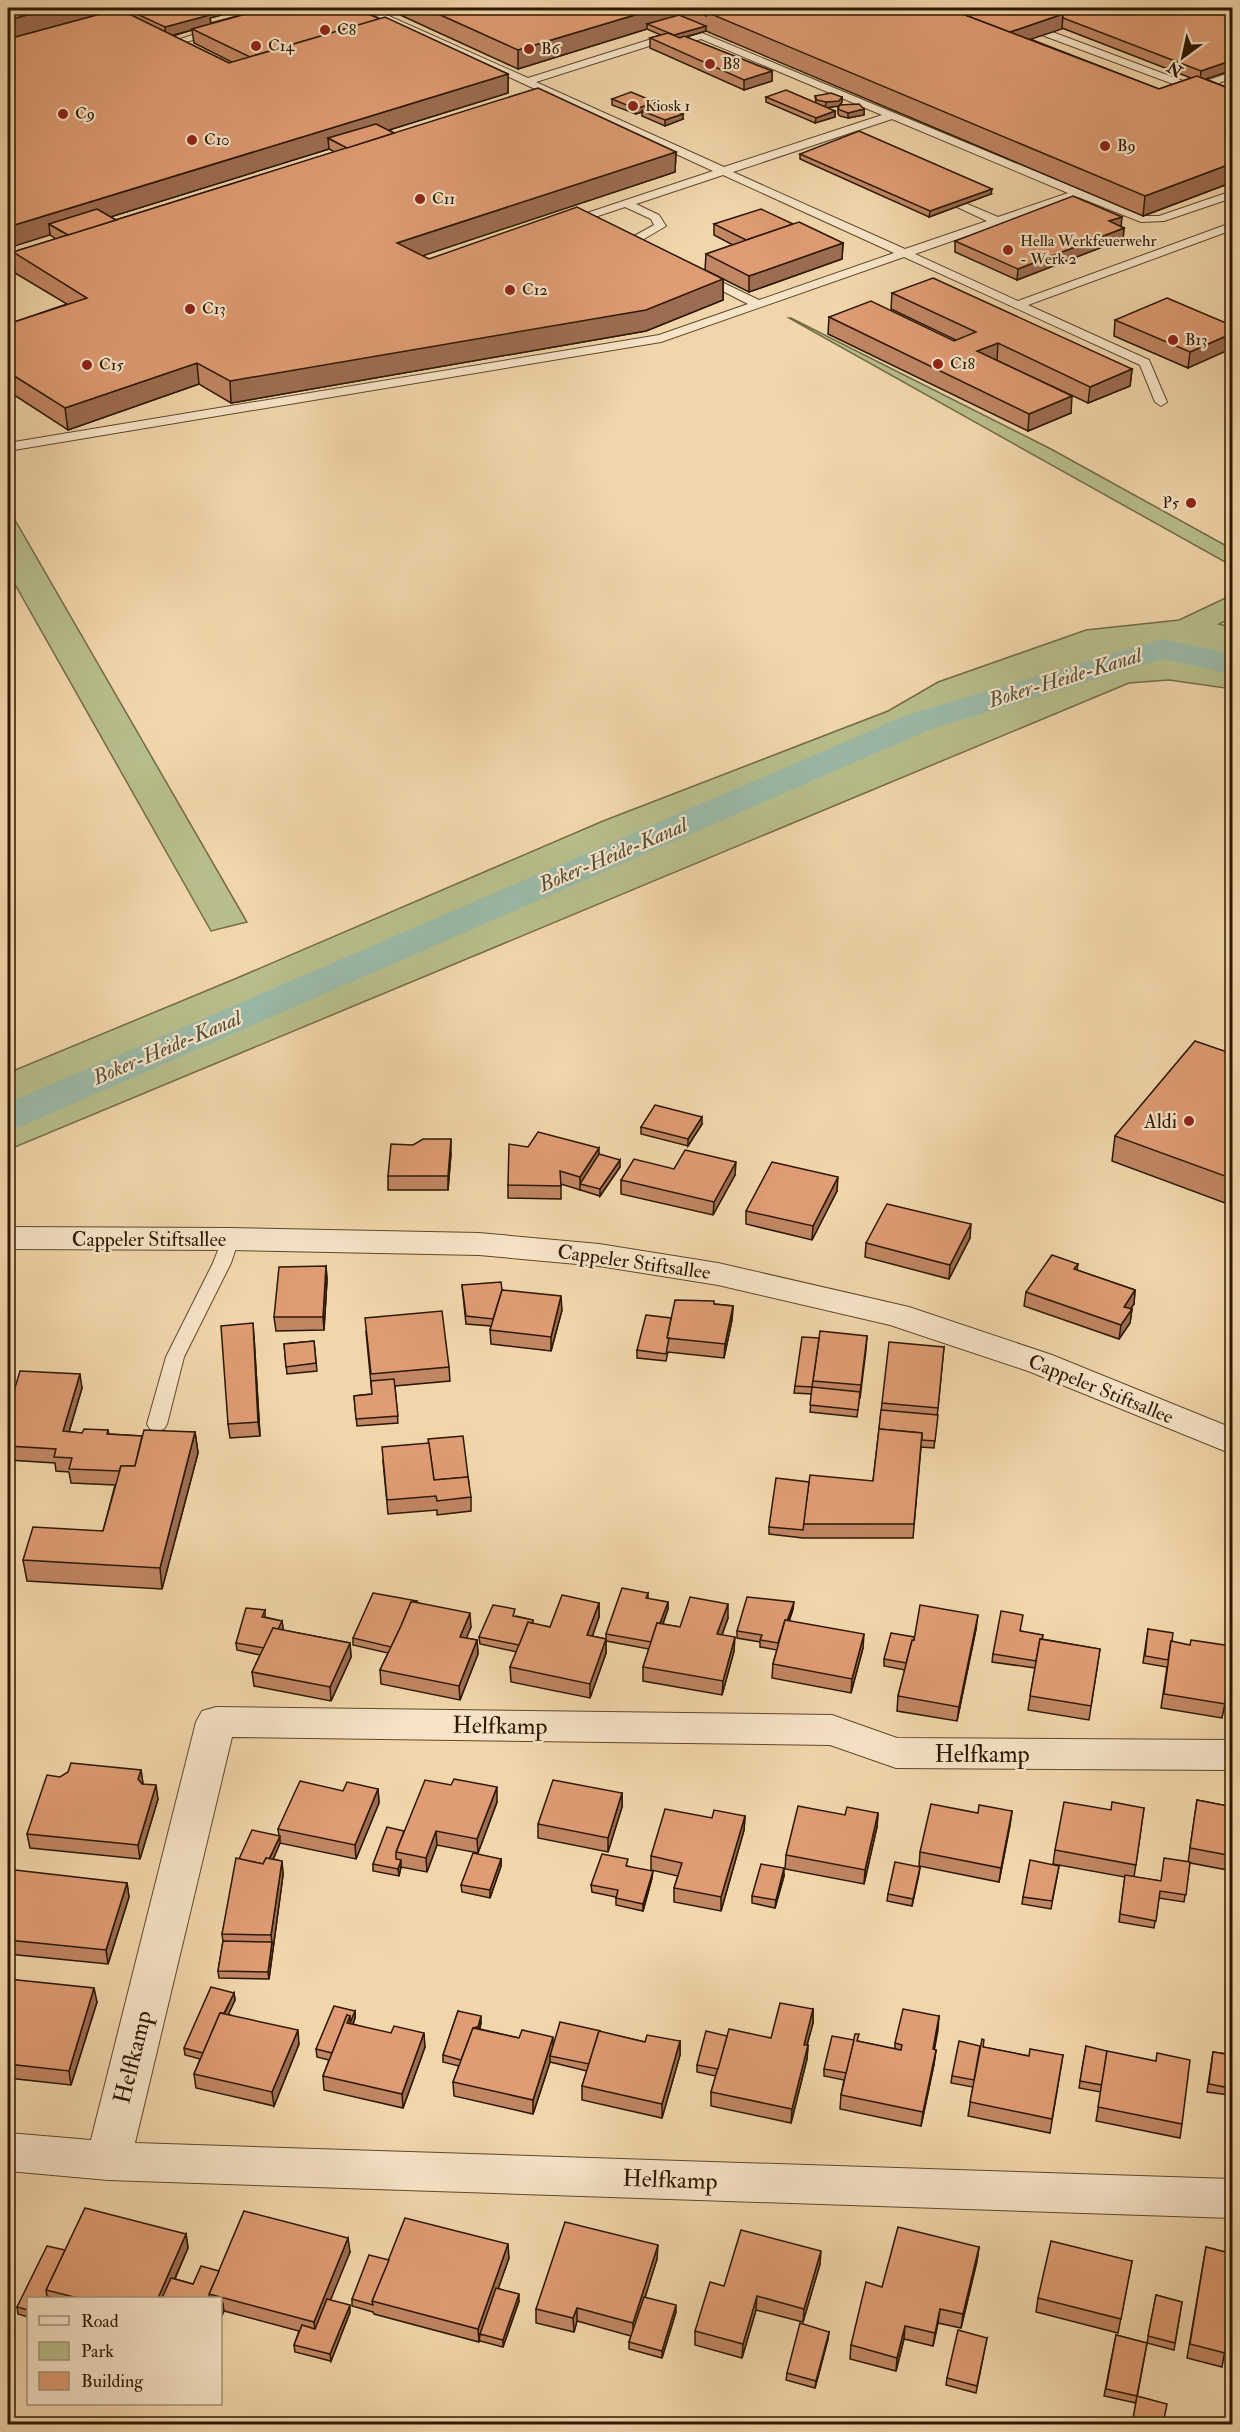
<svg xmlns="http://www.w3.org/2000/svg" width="1240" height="2432" font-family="'IM FELL Double Pica',serif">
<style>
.green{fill:#b8be8b;stroke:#726b46;stroke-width:1.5}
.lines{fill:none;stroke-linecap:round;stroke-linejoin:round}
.canal{fill:#9bb9a7;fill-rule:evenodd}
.service-casing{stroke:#5e482b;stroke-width:2}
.minor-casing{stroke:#5e482b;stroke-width:2}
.service{fill:#f7e4c8;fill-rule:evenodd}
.minor{fill:#f7e4c8;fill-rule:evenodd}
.wall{fill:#c18664;stroke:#2c1800;stroke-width:1.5;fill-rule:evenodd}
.shaded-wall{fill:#9d6d51;stroke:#2c1800;stroke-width:1.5}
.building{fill:#e09c74;stroke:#2c1800;stroke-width:1.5}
.poi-dot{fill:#8f2418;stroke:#f7e4c8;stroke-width:2}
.labels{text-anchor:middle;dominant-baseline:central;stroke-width:4.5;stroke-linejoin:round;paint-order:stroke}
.far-poi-label{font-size:16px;fill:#2c1800;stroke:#f7e4c8;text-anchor:start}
.poi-label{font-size:20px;fill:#2c1800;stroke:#f7e4c8;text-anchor:end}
.street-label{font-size:20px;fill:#2c1800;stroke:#f7e4c8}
.water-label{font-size:21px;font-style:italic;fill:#53503a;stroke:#f7e4c8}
.near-street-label{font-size:24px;fill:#2c1800;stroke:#f7e4c8}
</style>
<rect width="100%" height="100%" fill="#f2d6ab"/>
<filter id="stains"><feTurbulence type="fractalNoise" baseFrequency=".00333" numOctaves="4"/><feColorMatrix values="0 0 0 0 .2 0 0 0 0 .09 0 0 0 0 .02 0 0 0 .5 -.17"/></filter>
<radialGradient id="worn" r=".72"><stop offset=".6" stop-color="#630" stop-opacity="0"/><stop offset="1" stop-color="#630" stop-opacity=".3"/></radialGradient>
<g class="green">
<polygon points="789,318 791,318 1051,449 1232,549 1232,559 1225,562"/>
<polygon points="8,508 247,922 211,931 8,572"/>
<polygon points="1232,595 1232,618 1219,624 1232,628 1232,689 1169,680 1129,683 8,1150 8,1073 237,978 603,821 888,711 938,682 1086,630 1179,620"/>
</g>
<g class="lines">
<polygon class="canal" points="1162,639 1232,654 1232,674 1163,659 931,729 22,1126 8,1129 8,1103 907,715"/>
<defs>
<g id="service">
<path d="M359,8H371L528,78L658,37L675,41L702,33L1143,216H1159L1232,191V198L1164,221L1141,222L1078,197L915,254L1018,301L1228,224L1232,223V230L1028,305L1149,360L1167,402L1161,406L1155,402L1140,365L904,257L661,342L8,451V443L659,335L748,304L699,279V275H707L759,300L894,253L723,175L636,204L659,215L666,226L644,239L645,243L658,250V254H650L635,247L632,238L634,236L654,225L651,219L625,207L574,224H566V220L713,171ZM701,39L882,115L724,167L536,82L662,42L675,47ZM892,119L1068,193L998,217L965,203H957V207L987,221L905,249L733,172Z"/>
<polygon points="1023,24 1031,24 1194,85 1232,72 1232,78 1203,89 1232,100 1232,106 1023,28"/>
<polygon points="217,27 221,28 221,32 179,44 184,48 183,50 175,50 165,44"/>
<polygon points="35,248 41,251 39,253 8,262 8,255"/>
<polygon points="230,1233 236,1235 239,1239 231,1263 184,1357 167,1424 164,1429 157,1431 150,1429 147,1424 166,1357 213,1263 224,1235"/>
</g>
<g id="minor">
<polygon points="8,1227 230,1228 479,1233 599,1244 718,1263 909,1307 1052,1355 1232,1428 1232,1454 1028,1371 890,1325 718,1285 599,1266 479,1255 230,1250 8,1249"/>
<polygon points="216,1707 832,1715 897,1738 1232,1740 1232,1770 896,1768 830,1745 232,1737 135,2143 1232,2179 1232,2218 108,2180 8,2171 8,2133 91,2140 196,1722 202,1711"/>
</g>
</defs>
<use href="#service" class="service-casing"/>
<use href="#minor" class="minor-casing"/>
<use href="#service" class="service"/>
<use href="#minor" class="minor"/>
</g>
<g class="wall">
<path d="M8,8H247L210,18L211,23L252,12L251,8H354L508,74V93L389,130L394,133L676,152L675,172L421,256L429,259L723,279V300L646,331L231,403L199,384L68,430L8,391V324L67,304L15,273L13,252L56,239L50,235ZM192,30L194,43L232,62L229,63L173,36ZM329,149L335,152L116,220L110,217Z"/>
<path d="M385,8H1223L1206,79L1233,90V182L1143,216L706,31L686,37L772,71V81L744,90L650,48V38L661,35L647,29L518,69ZM1062,28L1191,78L1159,89L1030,39Z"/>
<polygon points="815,96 842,97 842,102 840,105 864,109 864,115 848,118 840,116 838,114 838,108 840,105 826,108 835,111 835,117 815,123 766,102 766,97 816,103"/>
<polygon points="612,99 655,102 655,106 683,119 665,126 642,116 642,112 636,114 612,105"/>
<polygon points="800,154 991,194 929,217 800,159"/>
<polygon points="714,224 793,224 843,243 842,259 749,292 705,270 706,254 733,245 714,235"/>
<polygon points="1121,226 1124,228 1123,239 1017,280 955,252 955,241"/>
<polygon points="892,293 1132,369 1130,386 1088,403 996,360 1071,413 1028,431 828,334 829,317 954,341 956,340 891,309"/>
<polygon points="1115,320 1233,326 1188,368 1114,336"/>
<polygon points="1233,1054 1233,1206 1112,1161 1115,1136"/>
<polygon points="702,1124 688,1146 641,1134 641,1127"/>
<polygon points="413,1145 451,1153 448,1190 388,1190 388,1176"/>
<polygon points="528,1147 599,1154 620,1167 600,1196 561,1184 561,1199 508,1198 508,1185"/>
<polygon points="674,1169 735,1175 713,1215 621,1194 621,1180"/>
<polygon points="837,1191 812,1240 746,1224 746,1211"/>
<polygon points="970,1238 949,1279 865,1257 866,1243"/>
<polygon points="1078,1264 1077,1270 1135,1290 1134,1304 1130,1309 1132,1309 1130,1323 1119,1339 1024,1306 1026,1292"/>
<polygon points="326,1266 327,1280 324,1330 276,1331 274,1317"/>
<polygon points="462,1285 502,1290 562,1310 551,1351 491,1344 490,1330 491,1326 466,1324"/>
<polygon points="714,1304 733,1306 732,1320 724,1358 668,1352 666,1361 637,1358 637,1350 671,1318"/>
<polygon points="366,1332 449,1367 450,1381 395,1386 398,1423 357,1426 354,1396 372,1394"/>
<polygon points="867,1336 857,1417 810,1412 812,1394 794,1393 795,1386 819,1338"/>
<polygon points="254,1337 260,1436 230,1438 228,1424"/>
<polygon points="314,1341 317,1371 287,1374 284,1344"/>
<polygon points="944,1347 934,1448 921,1447 913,1538 803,1538 769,1534 769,1527 809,1482 873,1481 882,1403"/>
<polygon points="82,1388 69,1432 82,1433 108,1430 109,1434 142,1436 195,1432 198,1453 162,1589 27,1581 23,1560 103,1531 115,1485 71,1483 69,1472 56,1471 55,1463 8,1460 8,1411"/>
<polygon points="383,1461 471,1497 471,1511 437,1515 437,1510 388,1514"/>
<polygon points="648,1593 648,1599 668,1602 668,1609 663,1624 680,1627 728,1618 722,1635 734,1651 722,1695 643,1681 643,1667 649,1649 606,1641 606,1653 590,1698 511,1682 510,1667 517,1652 480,1644 479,1637 516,1616 533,1620 533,1624 550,1627 599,1603 599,1617 592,1636 606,1639 606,1634"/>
<polygon points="417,1602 471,1627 466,1638 477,1640 478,1654 460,1700 381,1684 380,1670 388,1653 353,1645 353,1638"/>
<polygon points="793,1609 789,1621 863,1648 851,1693 772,1678 773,1664 777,1650 760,1647 760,1642 737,1638 737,1631"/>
<polygon points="265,1610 265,1617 282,1621 283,1628 282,1630 350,1643 351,1657 331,1701 254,1686 252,1672 260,1655 237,1650 236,1643"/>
<polygon points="976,1629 957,1721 897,1711 898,1696 905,1670 884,1666 884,1659 914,1637"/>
<polygon points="1148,1629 1172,1642 1225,1704 1222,1718 1161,1708 1167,1667 1143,1663"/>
<polygon points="1020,1631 1043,1635 1042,1639 1100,1649 1089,1720 1028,1710 1035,1668 992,1662 993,1654"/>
<polygon points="141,1770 143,1784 158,1799 140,1859 30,1848 27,1834 60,1777"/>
<polygon points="378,1789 379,1803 356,1859 280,1843 273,1859 282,1861 283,1875 269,1979 219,1978 218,1971 223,1941 222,1934 239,1859 279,1836 278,1829 343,1791"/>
<polygon points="622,1793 622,1807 608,1852 538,1838 538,1824"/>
<polygon points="1197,1800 1233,1807 1233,1871 1190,1863 1184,1902 1159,1898 1154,1928 1119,1922 1125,1877 1053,1864 1055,1850 1111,1810 1144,1808 1134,1877 1161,1881 1188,1862"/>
<polygon points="497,1802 478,1853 437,1845 427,1872 401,1867 399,1876 373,1871 373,1864 404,1831"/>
<polygon points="1012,1811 1010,1825 999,1882 919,1866 920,1852 978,1813"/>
<polygon points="878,1813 877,1827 864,1884 785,1869 786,1855 845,1815"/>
<polygon points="745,1816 744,1830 721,1911 674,1902 674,1888 678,1876 651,1870 651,1856 712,1818"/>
<polygon points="501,1859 501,1866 490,1898 462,1892 461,1885"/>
<polygon points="628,1866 652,1878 643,1911 616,1905 616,1897 592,1892 591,1885"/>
<polygon points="1059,1866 1051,1909 1022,1904 1023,1897"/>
<polygon points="920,1867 912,1906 887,1901 888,1894"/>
<polygon points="784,1876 775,1908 752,1903 752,1896"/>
<polygon points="127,1883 129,1897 108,1964 8,1954 8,1892"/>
<polygon points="8,1979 97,2002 71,2085 8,2078"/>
<polygon points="234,1993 235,2000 228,2014 299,2044 274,2106 196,2088 194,2074 200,2059 185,2055 184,2048"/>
<polygon points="813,2009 813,2023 807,2045 808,2045 807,2059 791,2123 711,2106 711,2092 716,2076 697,2072 697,2065 727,2036 771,2038"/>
<polygon points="355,2011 355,2018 353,2024 425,2047 403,2108 324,2090 323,2076 329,2060 317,2057 316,2049"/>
<polygon points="458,2011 481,2023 480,2029 519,2038 553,2044 601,2032 645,2042 680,2041 680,2055 662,2118 582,2100 582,2086 587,2071 550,2062 533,2114 454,2096 453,2082 459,2066 443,2062 443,2055"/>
<polygon points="939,2016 934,2050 936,2050 934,2064 921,2126 840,2109 841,2095 844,2080 824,2076 824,2069 858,2041 895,2049 895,2043"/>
<polygon points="1086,2046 1182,2124 1180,2138 1096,2121 1101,2092 1079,2088"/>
<polygon points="983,2047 1029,2056 1063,2055 1050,2133 968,2116 973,2087 951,2083 952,2076"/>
<polygon points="1213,2052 1233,2055 1233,2127 1226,2125 1230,2091 1229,2095 1207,2092"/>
<polygon points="186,2234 188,2248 175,2279 193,2284 219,2271 350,2252 330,2300 350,2312 331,2361 295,2352 294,2345 299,2331 224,2311 220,2320 220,2298 28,2298 28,2317 18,2314 17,2307 65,2250"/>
<polygon points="979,2247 977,2261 961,2328 938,2323 933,2346 904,2339 896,2371 850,2359 851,2345 882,2287"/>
<polygon points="1206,2247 1233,2254 1233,2329 1229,2328 1222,2367 1187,2358"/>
<polygon points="509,2258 498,2288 519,2301 503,2347 480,2341 480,2340 479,2342 374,2314 373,2312 352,2306 352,2299 389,2260"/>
<polygon points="657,2259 645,2297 676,2312 662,2358 629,2349 629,2342 631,2336 577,2321 574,2332 536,2323 536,2309"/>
<polygon points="1132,2261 1118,2333 1036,2312 1038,2298"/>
<polygon points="820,2264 803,2322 756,2310 742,2358 695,2345 695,2331 724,2286"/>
<polygon points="1156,2295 1182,2302 1174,2350 1147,2343"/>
<polygon points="829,2332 828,2339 815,2388 786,2380 787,2373"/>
<polygon points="1116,2335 1147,2343 1136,2403 1104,2396"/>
<polygon points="987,2338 976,2393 946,2385 947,2378"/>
</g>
<g class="shaded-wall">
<polygon points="53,8 111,8 112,11 8,39 8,20"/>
<polygon points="200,8 247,8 210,18 211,25 192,29 192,30 166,37 165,27 201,17"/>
<polygon points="658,8 679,8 679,20 647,24 647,29 518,69 518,50"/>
<polygon points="1063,14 1062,29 1004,48 1005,34"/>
<polygon points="706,26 706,31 674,40 674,35"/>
<polygon points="1233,60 1233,70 1200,81 1201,71"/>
<polygon points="772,71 772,81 744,90 744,80"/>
<polygon points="508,74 508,93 341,145 328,138 329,149 62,232 49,224 50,235 8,248 8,227"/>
<polygon points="842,97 842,102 839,106 825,108 826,102"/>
<polygon points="655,102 655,107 636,114 636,109"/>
<polygon points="864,109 864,115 848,118 848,113"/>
<polygon points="835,111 835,117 815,123 816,118"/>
<polygon points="683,114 683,119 665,126 665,120"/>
<polygon points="676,152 675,172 398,264 397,243"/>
<polygon points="1233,163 1233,182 1143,216 1145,196"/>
<polygon points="992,189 991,194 929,217 930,211"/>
<polygon points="1122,217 1121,227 1109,221"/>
<polygon points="1124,228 1123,239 1017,280 1018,269"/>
<polygon points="843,243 842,259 749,292 749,276"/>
<polygon points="723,279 723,300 646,331 231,403 230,381"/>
<polygon points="1233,333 1233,348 1188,368 1190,352"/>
<polygon points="998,343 997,360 976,368 977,351"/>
<polygon points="197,363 199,384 68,430 65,408"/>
<polygon points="1132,369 1130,386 1088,403 1090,387"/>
<polygon points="1072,396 1071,413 1028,431 1029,414"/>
<polygon points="702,1117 702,1124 688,1146 688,1139"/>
<polygon points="451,1139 451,1153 448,1190 448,1176"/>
<polygon points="599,1148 599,1161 580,1184 580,1191 580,1177"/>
<polygon points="620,1160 620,1167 600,1196 600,1189"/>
<polygon points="736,1162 735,1175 713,1215 714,1202"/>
<polygon points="838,1177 837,1191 812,1240 813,1226"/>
<polygon points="971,1224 970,1238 949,1279 950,1265"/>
<polygon points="326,1266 327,1280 324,1330 323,1317"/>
<polygon points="1135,1290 1134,1304 1123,1320 1124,1307"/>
<polygon points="561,1296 562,1310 551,1351 551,1337"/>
<polygon points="733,1306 732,1320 724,1358 725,1344"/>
<polygon points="1132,1309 1130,1323 1119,1339 1121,1325"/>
<polygon points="253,1323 254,1337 260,1436 258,1422"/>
<polygon points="867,1336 866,1350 860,1399 861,1385"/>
<polygon points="80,1374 82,1388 65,1445 63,1431"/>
<polygon points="195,1432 198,1453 162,1589 160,1568"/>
<polygon points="668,1602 668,1609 653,1650 653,1643"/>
<polygon points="794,1602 793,1609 780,1650 780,1643"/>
<polygon points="599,1603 599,1617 588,1649 587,1635"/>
<polygon points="728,1604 728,1618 717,1648 717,1634"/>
<polygon points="470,1613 471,1627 461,1651 460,1637"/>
<polygon points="978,1615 976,1629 957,1721 959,1707"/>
<polygon points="282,1621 283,1628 268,1656 267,1649"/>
<polygon points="864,1634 863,1648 851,1693 852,1679"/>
<polygon points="735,1637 734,1651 722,1695 723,1681"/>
<polygon points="606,1639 606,1653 590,1698 590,1684"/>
<polygon points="477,1640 478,1654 460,1700 459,1686"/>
<polygon points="350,1643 351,1657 331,1701 330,1687"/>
<polygon points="141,1770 143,1784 140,1793 138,1779"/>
<polygon points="156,1785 158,1799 140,1859 138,1845"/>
<polygon points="497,1787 497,1802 478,1853 477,1839"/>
<polygon points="378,1789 379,1803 356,1859 355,1845"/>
<polygon points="622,1793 622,1807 608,1852 608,1838"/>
<polygon points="1012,1811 1010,1825 999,1882 1001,1868"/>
<polygon points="878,1813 877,1827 864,1884 865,1870"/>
<polygon points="745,1816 744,1830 721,1911 721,1897"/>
<polygon points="436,1831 437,1845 427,1872 426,1858"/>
<polygon points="280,1836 280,1843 265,1879 264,1871"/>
<polygon points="501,1859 501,1866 490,1898 490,1890"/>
<polygon points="401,1860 401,1867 399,1876 398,1869"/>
<polygon points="282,1861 283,1875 269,1979 268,1972 272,1942 271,1935"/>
<polygon points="920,1867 919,1874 912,1906 913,1899"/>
<polygon points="784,1868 784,1876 775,1908 776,1900"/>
<polygon points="653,1871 652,1878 643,1911 643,1904"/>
<polygon points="127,1883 129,1897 108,1964 106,1950"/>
<polygon points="94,1988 97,2002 71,2085 69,2071"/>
<polygon points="234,1993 235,2000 207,2061 206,2054"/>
<polygon points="813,2009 813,2023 803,2059 804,2045"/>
<polygon points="355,2011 355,2018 348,2037 347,2022 350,2016"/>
<polygon points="481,2016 481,2023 478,2034 478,2027"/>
<polygon points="939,2016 938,2030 932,2063 933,2049"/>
<polygon points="298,2030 299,2044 274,2106 272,2092"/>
<polygon points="424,2033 425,2047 403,2108 402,2094"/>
<polygon points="553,2037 553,2051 550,2056 550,2062 533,2114 533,2100"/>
<polygon points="680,2041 680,2055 662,2118 662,2104"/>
<polygon points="808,2045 807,2059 791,2123 792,2109"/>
<polygon points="936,2050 934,2064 921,2126 923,2112"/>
<polygon points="186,2234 188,2248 166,2298 158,2298"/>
<polygon points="348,2238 350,2252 316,2336 314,2322"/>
<polygon points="508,2244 509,2258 482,2335 480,2334 479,2342 478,2329"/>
<polygon points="658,2245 657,2259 633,2336 633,2323"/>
<polygon points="979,2247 977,2261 961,2328 963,2314"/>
<polygon points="821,2251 820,2264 803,2322 804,2309"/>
<polygon points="519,2294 519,2301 503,2347 503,2340"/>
<polygon points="757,2296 756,2310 742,2358 743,2344"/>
<polygon points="223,2304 224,2311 220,2320 220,2311"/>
<polygon points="350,2305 350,2312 331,2361 330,2354"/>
<polygon points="676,2305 676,2312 662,2358 662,2351"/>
<polygon points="577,2308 577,2321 574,2332 573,2318"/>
<polygon points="940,2309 938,2323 933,2346 935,2333"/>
<polygon points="905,2326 904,2339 896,2371 897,2358"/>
<polygon points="829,2332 828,2339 815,2388 816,2381"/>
</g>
<g class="building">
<polygon points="8,8 53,8 8,20"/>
<polygon points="124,8 195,8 210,15 165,27"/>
<polygon points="261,8 354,8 380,19 250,57 192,29 264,9"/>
<polygon points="425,8 658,8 518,50"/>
<polygon points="685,8 722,8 706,12 706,16"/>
<polygon points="722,8 947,8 1159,89 1197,76 1233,90 1233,163 1145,196 706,12"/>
<polygon points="947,8 1046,8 1063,14 1010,32"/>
<polygon points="1046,8 1223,8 1233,11 1233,60 1201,71 1063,18 1063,14"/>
<polygon points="119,9 229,63 385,17 508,74 8,227 8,39"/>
<polygon points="679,15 706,26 674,35 647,24"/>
<polygon points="668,33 680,38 684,36 772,71 744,80 650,38"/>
<polygon points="538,88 676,152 397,243 429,259 577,207 723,279 646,310 230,381 197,363 65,408 8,372 8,324 87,298 13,252"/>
<polygon points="786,90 835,111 816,118 766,97"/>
<polygon points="631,92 655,102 636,109 612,99"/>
<polygon points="831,93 842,97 839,101 826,102 817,100 815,96"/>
<polygon points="660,104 683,114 665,120 642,111"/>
<polygon points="859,104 864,109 848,113 840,110 838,108 840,105"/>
<polygon points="376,124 394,133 347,148 328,138"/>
<polygon points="859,131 992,189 930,211 800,154"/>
<polygon points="1073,196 1122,217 1109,221 1124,228 1018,269 955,241"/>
<polygon points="97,209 116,220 68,235 49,224"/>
<polygon points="761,209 793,224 746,240 714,224"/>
<polygon points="799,222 843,243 749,276 706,254"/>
<polygon points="933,278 1132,369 1090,387 998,343 977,351 1072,396 1029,414 829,317 871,301 954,341 976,332 892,293"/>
<polygon points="1167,298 1233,326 1233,333 1190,352 1115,320"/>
<polygon points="1195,1041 1233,1054 1233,1179 1115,1136"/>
<polygon points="655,1105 702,1117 688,1139 641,1127"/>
<polygon points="538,1132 599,1148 580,1177 560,1171 561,1186 508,1185 509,1144 528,1147"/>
<polygon points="423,1139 451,1139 448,1176 388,1176 391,1144 413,1145"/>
<polygon points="685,1150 736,1162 714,1202 621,1180 634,1159 674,1169"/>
<polygon points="599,1154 620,1160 600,1189 580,1184"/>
<polygon points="772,1162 838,1177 813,1226 746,1211"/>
<polygon points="887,1204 971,1224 950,1265 866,1243"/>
<polygon points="1052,1255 1078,1264 1074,1269 1135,1290 1124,1307 1132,1309 1121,1325 1026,1292"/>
<polygon points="326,1266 323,1317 274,1317 279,1267"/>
<polygon points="501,1282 502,1290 493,1319 466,1316 462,1285"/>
<polygon points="502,1290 561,1296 551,1337 490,1330"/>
<polygon points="675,1300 714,1301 714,1304 733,1306 725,1344 667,1338"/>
<polygon points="442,1311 449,1367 371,1374 365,1318"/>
<polygon points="646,1315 671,1318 667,1338 669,1338 666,1354 637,1350"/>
<polygon points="253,1323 258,1422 228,1424 221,1326"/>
<polygon points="820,1331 867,1336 861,1385 813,1381"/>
<polygon points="802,1337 819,1338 812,1387 795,1386"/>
<polygon points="314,1341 316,1363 286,1367 284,1344"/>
<polygon points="889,1342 944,1347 938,1408 882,1403"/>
<polygon points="20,1371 80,1374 63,1431 82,1433 84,1429 108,1430 107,1434 142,1436 135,1466 121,1466 119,1471 69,1469 72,1458 54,1457 56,1449 8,1446 8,1411"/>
<polygon points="394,1379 398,1416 356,1419 354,1396 372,1394 371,1381"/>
<polygon points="812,1387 860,1392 858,1410 810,1405"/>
<polygon points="881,1410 938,1415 935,1441 922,1440 922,1433 879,1429"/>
<polygon points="879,1429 922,1433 914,1524 803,1524 810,1475 873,1481"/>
<polygon points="144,1430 195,1432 160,1568 23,1560 33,1527 103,1531 121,1466 135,1466"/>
<polygon points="463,1436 469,1484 468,1477 434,1480 428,1439"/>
<polygon points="429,1443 434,1480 468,1477 471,1497 437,1501 436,1496 387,1500 382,1447"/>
<polygon points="776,1478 809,1482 803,1530 769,1527"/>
<polygon points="622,1588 648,1593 646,1598 668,1602 660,1623 657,1623 651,1642 606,1634"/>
<polygon points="373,1593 417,1601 416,1602 411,1602 401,1626 391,1647 353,1638"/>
<polygon points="562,1595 599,1603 587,1635 606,1639 590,1684 510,1667 528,1622 550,1627"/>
<polygon points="690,1597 728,1604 717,1634 735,1637 723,1681 643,1667 657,1623 680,1627"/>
<polygon points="747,1597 794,1602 787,1621 785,1620 778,1643 760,1640 762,1635 737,1631"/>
<polygon points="411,1602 414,1602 470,1613 460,1637 477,1640 459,1686 380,1670 401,1626"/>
<polygon points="493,1605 515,1609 513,1616 533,1620 532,1623 528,1622 519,1645 479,1637"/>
<polygon points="920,1605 978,1615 959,1707 898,1696 912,1640 914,1640"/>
<polygon points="246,1608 265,1610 262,1617 282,1621 278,1629 273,1628 264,1648 236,1643"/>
<polygon points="1001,1611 1023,1615 1020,1631 1043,1635 1042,1639 1040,1639 1036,1661 993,1654"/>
<polygon points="785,1620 864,1634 852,1679 773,1664"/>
<polygon points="273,1628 350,1643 330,1687 252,1672"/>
<polygon points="1148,1629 1173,1633 1172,1641 1171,1641 1168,1660 1145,1656"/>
<polygon points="891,1633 914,1637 914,1640 912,1640 906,1663 884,1659"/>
<polygon points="1040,1639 1100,1649 1091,1706 1030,1696"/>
<polygon points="1191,1640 1231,1646 1225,1704 1164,1694 1171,1641 1190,1645"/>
<polygon points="71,1763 141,1770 138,1779 142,1784 156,1785 138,1845 27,1834 47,1775 60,1777 68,1772"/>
<polygon points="454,1779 497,1787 477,1839 436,1831 426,1858 396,1852 425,1780 451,1785"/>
<polygon points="553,1780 622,1793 608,1838 538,1824"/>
<polygon points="300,1781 343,1791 347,1782 378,1789 355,1845 278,1829"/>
<polygon points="1197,1800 1233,1807 1233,1856 1190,1848"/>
<polygon points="1064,1802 1111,1810 1112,1802 1144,1808 1136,1865 1055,1850"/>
<polygon points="931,1804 978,1813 979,1805 1012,1811 1001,1868 920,1852"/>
<polygon points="798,1806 845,1815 847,1807 878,1813 865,1870 786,1855"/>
<polygon points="665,1809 712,1818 714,1810 745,1816 721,1897 674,1888 682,1863 651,1856"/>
<polygon points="387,1827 404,1831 396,1852 396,1859 401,1860 398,1869 373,1864"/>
<polygon points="252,1830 280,1836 269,1859 266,1858 263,1864 239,1859"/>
<polygon points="473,1853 501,1859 490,1890 461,1885"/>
<polygon points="602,1854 628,1859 626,1866 653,1871 643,1904 616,1898 618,1890 591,1885"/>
<polygon points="236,1858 263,1864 266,1858 282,1861 271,1935 222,1934"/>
<polygon points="1164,1858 1190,1862 1186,1895 1160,1891 1156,1921 1120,1914 1125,1875 1161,1881"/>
<polygon points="1030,1860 1059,1866 1052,1901 1023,1897"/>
<polygon points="895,1862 920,1867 913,1899 888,1894"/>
<polygon points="761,1864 784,1868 776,1900 752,1896"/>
<polygon points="15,1870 127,1883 106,1950 8,1940 8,1892"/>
<polygon points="223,1941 272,1942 268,1972 218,1971"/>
<polygon points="8,1979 94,1988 69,2071 8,2064"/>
<polygon points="211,1987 234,1993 224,2013 220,2013 203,2053 184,2048"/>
<polygon points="780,2003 813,2009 804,2045 808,2045 792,2109 711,2092 729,2029 771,2038"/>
<polygon points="334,2006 355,2011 350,2023 350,2016 347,2015 332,2053 316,2049"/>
<polygon points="903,2009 939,2016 933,2049 936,2050 923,2112 841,2095 855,2034 859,2034 857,2041 901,2050 902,2045 895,2043"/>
<polygon points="458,2011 481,2016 478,2027 476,2027 475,2028 473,2028 461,2060 443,2055"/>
<polygon points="220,2013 298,2030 272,2092 194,2074"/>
<polygon points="347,2015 350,2016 347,2023 391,2033 394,2026 424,2033 402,2094 323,2076"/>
<polygon points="560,2022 601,2031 599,2031 589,2064 550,2056"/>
<polygon points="473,2028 519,2038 522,2030 553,2037 533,2100 453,2082"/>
<polygon points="599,2031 645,2042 647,2035 680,2041 662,2104 582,2086"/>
<polygon points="706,2031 727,2036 718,2069 697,2065"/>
<polygon points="832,2036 854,2040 846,2073 824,2069"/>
<polygon points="982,2039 984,2040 983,2047 1029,2056 1030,2049 1063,2055 1052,2119 970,2102"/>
<polygon points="959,2041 980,2046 974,2080 952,2076"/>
<polygon points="1086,2046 1107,2051 1102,2085 1080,2081"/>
<polygon points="1107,2051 1156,2061 1157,2053 1190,2060 1182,2124 1098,2107"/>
<polygon points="1213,2052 1233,2055 1233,2070 1230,2088 1209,2084"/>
<polygon points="1233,2078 1233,2112 1229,2112"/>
<polygon points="85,2208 186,2234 158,2298 78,2298 46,2290"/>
<polygon points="244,2211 348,2238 314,2322 209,2294"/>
<polygon points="405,2218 508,2244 478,2329 372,2301"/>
<polygon points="565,2222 658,2245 633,2323 577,2308 573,2318 536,2309"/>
<polygon points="898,2227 979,2247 963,2314 940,2309 935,2333 905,2326 897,2358 851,2345 866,2282 882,2287"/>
<polygon points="741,2230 821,2251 804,2309 757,2296 743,2344 695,2331 710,2282 724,2286"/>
<polygon points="1051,2241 1132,2261 1121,2319 1038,2298"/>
<polygon points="47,2246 65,2250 46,2290 47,2296 53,2298 28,2298 28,2310 17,2307"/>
<polygon points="1206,2247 1233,2254 1233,2314 1231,2314 1225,2353 1190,2344"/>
<polygon points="369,2255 389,2260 372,2301 373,2305 352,2299"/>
<polygon points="201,2266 219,2271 209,2294 210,2298 162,2298 171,2278 193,2284"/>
<polygon points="496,2288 519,2294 503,2340 480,2334"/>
<polygon points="1156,2295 1182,2302 1175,2343 1148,2336"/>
<polygon points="644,2297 676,2305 662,2351 629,2342"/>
<polygon points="327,2299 350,2305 330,2354 294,2345 302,2325 315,2329"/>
<polygon points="800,2323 829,2332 816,2381 787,2373"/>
<polygon points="958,2330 987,2338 977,2386 947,2378"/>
<polygon points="1116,2335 1147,2343 1137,2396 1106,2389"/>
<polygon points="1137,2396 1167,2404 1163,2424 1132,2424"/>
</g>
<g class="poi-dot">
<circle cx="325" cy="30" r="6"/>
<circle cx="256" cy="46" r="6"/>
<circle cx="529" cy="49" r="6"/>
<circle cx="710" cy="64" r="6"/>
<circle cx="633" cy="106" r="6"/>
<circle cx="63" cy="114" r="6"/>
<circle cx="192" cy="140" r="6"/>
<circle cx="1105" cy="146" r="6"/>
<circle cx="420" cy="199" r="6"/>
<circle cx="1008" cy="250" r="6"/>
<circle cx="510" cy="290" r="6"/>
<circle cx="190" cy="309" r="6"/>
<circle cx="1173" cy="340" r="6"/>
<circle cx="938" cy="364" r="6"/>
<circle cx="87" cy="365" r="6"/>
<circle cx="1191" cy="503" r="6"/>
<circle cx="1189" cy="1121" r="6"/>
</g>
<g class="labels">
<g class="far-poi-label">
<text x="337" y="30">C8</text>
<text x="268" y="46">C14</text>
<text x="541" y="49">B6</text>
<text x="722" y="64">B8</text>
<text x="645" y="106">Kiosk 1</text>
<text x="75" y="114">C9</text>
<text x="204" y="140">C10</text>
<text x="1117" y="146">B9</text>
<text x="432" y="199">C11</text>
<text x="1020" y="241">Hella Werkfeuerwehr<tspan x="1020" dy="18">- Werk 2</tspan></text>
<text x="522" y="290">C12</text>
<text x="202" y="309">C13</text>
<text x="1185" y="340">B13</text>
<text x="950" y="364">C18</text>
<text x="99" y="365">C15</text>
<text x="1179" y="503" text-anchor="end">P5</text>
</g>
<g class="poi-label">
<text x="1177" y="1121">Aldi</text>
</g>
<g class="street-label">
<text x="149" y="1239">Cappeler Stiftsallee</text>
<text transform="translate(634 1262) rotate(8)">Cappeler Stiftsallee</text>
<text transform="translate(1101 1389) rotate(22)">Cappeler Stiftsallee</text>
</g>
<g class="water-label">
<text transform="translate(1065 678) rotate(-17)">Boker-Heide-Kanal</text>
<text transform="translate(613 855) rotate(-23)">Boker-Heide-Kanal</text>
<text transform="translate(167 1048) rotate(-23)">Boker-Heide-Kanal</text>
</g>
<g class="near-street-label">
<text transform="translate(500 1726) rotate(1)">Helfkamp</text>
<text x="982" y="1754">Helfkamp</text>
<text transform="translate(133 2057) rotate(-76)">Helfkamp</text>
<text transform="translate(670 2180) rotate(2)">Helfkamp</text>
</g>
</g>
<rect width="1240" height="2432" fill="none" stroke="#f2d6ab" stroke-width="30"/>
<rect x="9" y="9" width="1222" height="2414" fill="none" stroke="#2c1800" stroke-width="3"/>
<rect x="15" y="15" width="1210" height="2402" fill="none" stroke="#2c1800" stroke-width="1.5"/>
<rect x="27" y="2297" width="195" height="108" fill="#f7e4c8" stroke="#a69278" stroke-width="1.5"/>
<rect x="39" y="2316" width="30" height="9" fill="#f7e4c8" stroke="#a69278" stroke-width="1.5"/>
<text x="81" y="2327" font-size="18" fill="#2c1800">Road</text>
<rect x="39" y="2342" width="30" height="18" fill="#b8be8b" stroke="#a69278" stroke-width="1.5"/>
<text x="81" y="2357" font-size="18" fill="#2c1800">Park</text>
<rect x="39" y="2372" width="30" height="18" fill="#e09c74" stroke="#a69278" stroke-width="1.5"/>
<text x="81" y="2387" font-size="18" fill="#2c1800">Building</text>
<g transform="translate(1183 57) rotate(213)" stroke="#f7e4c8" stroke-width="4.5" paint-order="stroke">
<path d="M0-4.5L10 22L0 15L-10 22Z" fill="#2c1800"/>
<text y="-9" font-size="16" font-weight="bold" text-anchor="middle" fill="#2c1800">N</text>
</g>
<rect width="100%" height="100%" filter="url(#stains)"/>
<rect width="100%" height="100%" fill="url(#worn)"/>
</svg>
